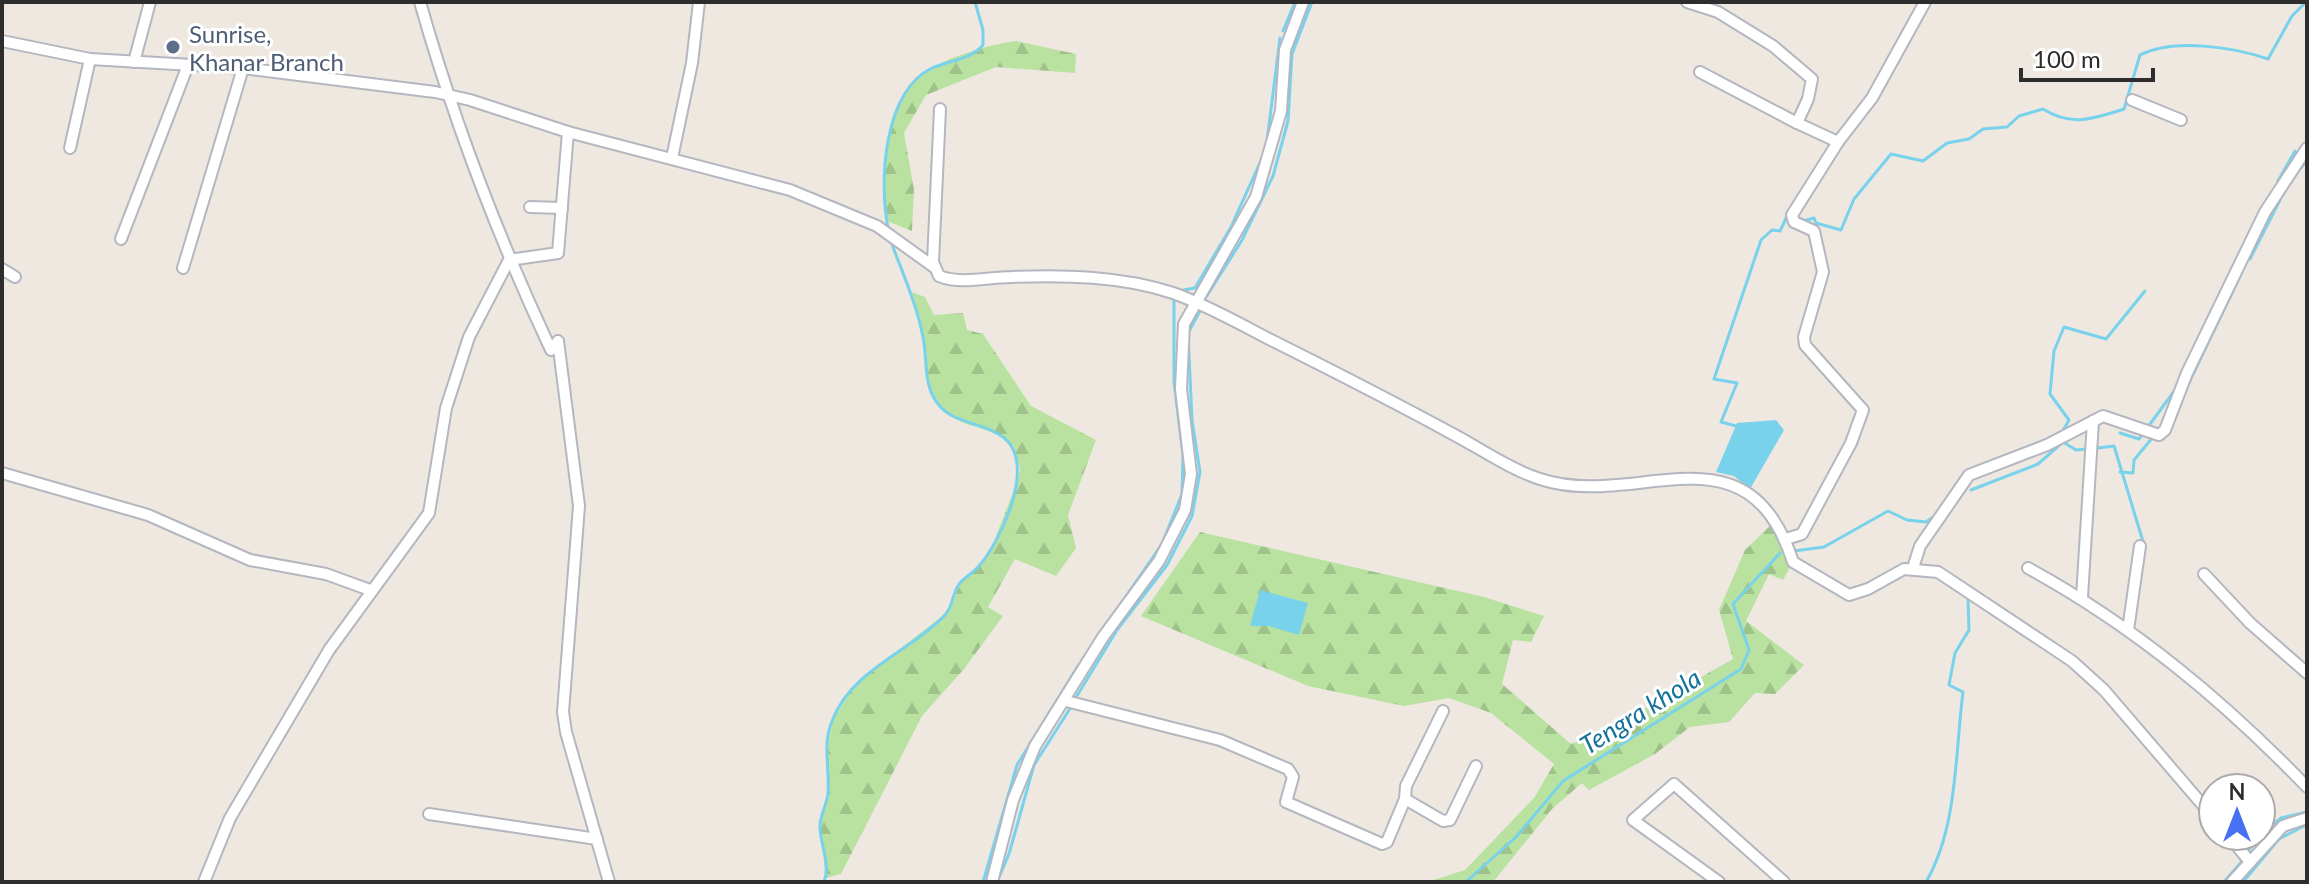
<svg xmlns="http://www.w3.org/2000/svg" width="2309" height="884" font-family="Lato,sans-serif">
<style>
.forest{fill:url(#forest-firs)}
.water{fill:#79d2eb}
.lines{fill:none;stroke-linecap:round;stroke-linejoin:round}
.stream{stroke:#79d2eb;stroke-width:3}
.minor-casing{stroke:#b4b7c0;stroke-width:14}
.minor{stroke:#fff;stroke-width:10}
.service-dot{fill:#5c6f8a;stroke:#fff;stroke-width:3}
.labels{text-anchor:middle;dominant-baseline:central;stroke-width:6;stroke-linejoin:round;paint-order:stroke}
.service-label{font-size:24px;fill:#4e5e75;stroke:#fff;text-anchor:start}
.water-label{font-size:26px;font-style:italic;fill:#13739b;stroke:#fff}
</style>
<defs>
<pattern id="forest-firs" width="22" height="20" patternUnits="userSpaceOnUse" patternTransform="scale(2)"><rect width="22" height="20" fill="#b9e2a0"/><path d="M5 1l3.5 6h-7zM16 11l3.5 6h-7z" fill="#9fc28a"/></pattern>
</defs>
<rect width="100%" height="100%" fill="#eee8e1"/>
<g class="forest">
<path d="M1016,41L1076,54L1075,73L996,67L926,95L904,133L914,189L912,231L887,221C880,176 883,116 916,80C933,60 991,44 1016,41Z"/>
<path d="M912,292L925,297L934,315L963,313L967,330L983,334L1031,406L1096,440L1068,515L1076,548L1056,576L1015,559L988,607L1003,616L964,669L922,716L841,874L826,878L820,828L828,795L826,753L833,719L857,682L950,610L960,583L980,566L992,546L1018,480L1020,469L1014,446C992,427 975,430 953,418C924,403 928,367 924,340C921,324 916,308 912,292Z"/>
<polygon points="1775,521 1793,562 1783,580 1769,574 1746,621 1804,665 1775,694 1755,693 1729,722 1690,727 1655,754 1589,790 1582,783 1552,809 1493,882 1427,882 1465,870 1534,798 1554,764 1491,713 1449,698 1404,706 1308,686 1141,616 1200,532 1484,597 1544,616 1531,642 1513,640 1502,684 1571,744 1630,717 1733,659 1719,610 1745,550"/>
</g>
<g class="water">
<polygon points="1776,420 1784,430 1750,489 1734,476 1716,472 1737,423"/>
<polygon points="1260,590 1308,603 1299,635 1268,626 1250,626"/>
</g>
<g class="lines">
<g class="stream">
<polyline points="1283,31 1295,2"/>
<polyline points="1267,141 1280,38"/>
<polyline points="2292,179 2307,160"/>
<polyline points="2278,181 2295,151"/>
<path d="M1803,221L1814,218L1816,223L1841,230L1854,199L1891,154L1923,161L1947,143L1969,139L1983,129L2007,127L2019,116L2043,109C2072,127 2092,119 2124,109L2140,55C2174,38 2233,47 2268,59L2292,16L2306,2"/>
<path d="M888,228C879,182 883,92 932,68C948,61 972,59 983,45V30L975,2"/>
<polyline points="2250,259 2284,192"/>
<polyline points="1178,291 1195,288 1231,227 1263,156"/>
<polyline points="1203,302 1242,240 1273,176 1288,121 1292,54 1312,2"/>
<polyline points="2183,395 2242,272"/>
<polyline points="1736,426 1721,422 1737,383 1714,379 1761,240 1772,230 1780,231 1789,212"/>
<polyline points="2120,433 2139,439 2175,390"/>
<polyline points="2061,434 2069,420 2050,394 2054,351 2064,327 2106,339 2145,291"/>
<polyline points="2098,448 2114,446 2145,548"/>
<polyline points="1976,467 2050,438"/>
<polyline points="2120,472 2133,473 2134,460 2153,437"/>
<polyline points="1971,490 2038,464 2063,442 2076,450 2086,449"/>
<polyline points="1794,551 1824,547 1888,511 1907,520 1926,522 1936,515"/>
<polyline points="1082,660 1162,544 1182,494 1183,455 1174,382 1174,299"/>
<polyline points="1075,699 1117,630 1167,565 1192,516 1200,472 1192,420 1188,333 1201,309"/>
<polyline points="2261,834 2281,818 2307,812"/>
<polyline points="2249,850 2259,836"/>
<path d="M824,882C831,864 821,847 820,829C819,816 827,805 828,793C830,769 822,745 832,721C852,669 909,653 945,615C954,605 952,592 960,583C965,577 973,573 978,567C1001,542 1038,462 1003,437C979,419 948,426 933,396C924,379 927,356 923,337C916,302 902,272 890,239"/>
<polyline points="983,882 1017,765 1078,666"/>
<polyline points="997,882 1009,854 1034,765 1071,707"/>
<polyline points="1461,882 1467,881 1516,837 1563,781 1741,669 1749,650 1733,604 1780,553"/>
<path d="M1926,882C1958,827 1955,753 1963,692L1949,685L1955,653L1969,630L1968,599"/>
<polyline points="2224,882 2244,859"/>
<polyline points="2243,882 2279,839 2304,826"/>
</g>
<defs>
<g id="minor">
<path d="M420,2C454,122 498,237 551,350L558,341L579,506L563,712L566,732L609,882"/>
<polyline points="1687,2 1718,12 1773,46 1812,79 1808,99 1797,123 1838,142"/>
<polyline points="2,41 90,59 243,68 435,92 470,100 568,132 790,190 877,226 934,267"/>
<polyline points="134,62 150,2"/>
<polyline points="1700,72 1797,123"/>
<polyline points="2132,100 2181,120"/>
<path d="M940,109L933,262L939,276C961,285 989,277 1011,277C1064,275 1122,276 1173,293C1207,305 1240,324 1271,340C1331,370 1390,400 1449,432C1478,447 1509,469 1540,479C1636,511 1747,419 1793,562L1849,595L1868,589L1904,569L1938,572L2072,661L2104,690L2213,817"/>
<polyline points="70,148 90,59"/>
<polyline points="672,158 692,63 699,2"/>
<polyline points="530,207 562,208"/>
<polyline points="121,239 188,65"/>
<polyline points="183,268 243,68"/>
<polyline points="2,269 15,277"/>
<polyline points="2,473 148,515 250,560 326,574 370,590"/>
<polyline points="1786,539 1802,534 1851,443 1863,410 1805,345 1804,337 1823,272 1814,231 1794,222 1792,215 1838,142 1872,98 1925,2"/>
<polyline points="1913,568 1920,546 1969,475 2047,445 2103,416 2159,435 2165,430 2187,373 2265,212 2307,148"/>
<path d="M2028,568C2134,626 2223,700 2307,787"/>
<polyline points="2204,574 2250,623 2307,673"/>
<polyline points="2082,597 2093,421"/>
<polyline points="2128,630 2140,546"/>
<polyline points="1066,701 1220,740 1288,769 1293,777 1286,802 1382,844 1387,842 1405,799 1443,821 1450,820 1476,766"/>
<polyline points="1405,799 1406,786 1443,711"/>
<polyline points="429,814 597,839"/>
<polyline points="2229,836 2250,862"/>
<polyline points="204,882 230,818 329,650 429,513 446,408 469,337 509,260 558,253 568,132"/>
<polyline points="992,882 1013,800 1035,746 1103,637 1159,561 1185,510 1191,474 1181,389 1184,324 1256,197 1281,111 1285,50 1303,2"/>
<polyline points="1719,882 1633,820 1674,784 1784,882"/>
<polyline points="2232,882 2283,826 2307,818"/>
</g>
</defs>
<use href="#minor" class="minor-casing"/>
<use href="#minor" class="minor"/>
</g>
<circle class="service-dot" cx="173" cy="47" r="8"/>
<g class="labels">
<g class="service-label">
<text x="189" y="33">Sunrise,<tspan x="189" dy="28">Khanar Branch</tspan></text>
</g>
<g class="water-label">
<text transform="translate(1640 711) rotate(-32)">Tengra khola</text>
</g>
</g>
<rect width="2309" height="884" fill="none" stroke="#2d2d2d" stroke-width="8"/>
<g transform="translate(2237 812)"><circle r="38" fill="#ffffff" stroke="#ababab" stroke-width="2"/>
<path d="M0-6L14 30L0 20L-14 30Z" fill="#4870f3"/>
<text y="-12" font-size="22" font-weight="bold" text-anchor="middle" fill="#2d2d2d">N</text>
</g>
<path d="M2021 68v12h132v-12" fill="none" stroke="#2d2d2d" stroke-width="4"/>
<text x="2033" y="68" font-size="24" fill="#2d2d2d" stroke="#ffffff" stroke-width="6" paint-order="stroke">100 m</text>
</svg>
